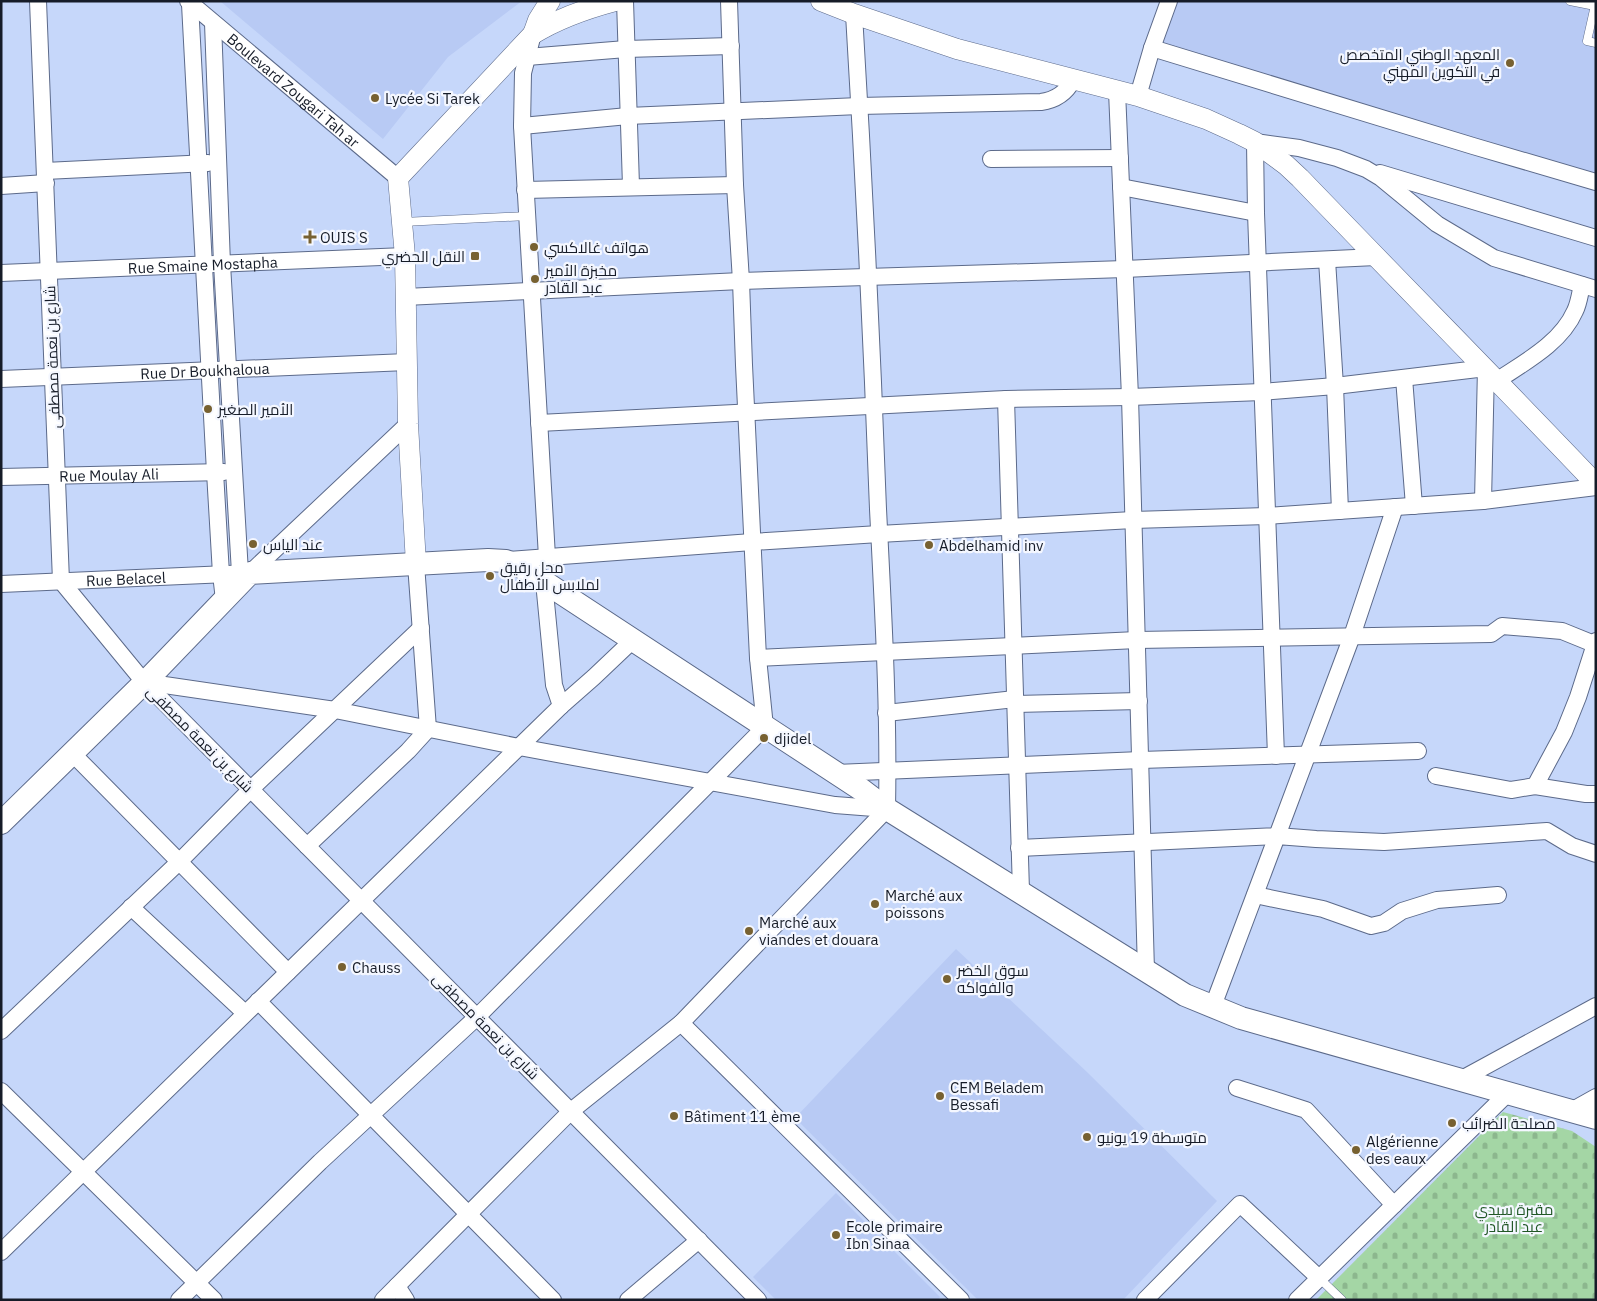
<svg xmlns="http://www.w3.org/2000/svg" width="1597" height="1301" font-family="'IBM Plex Sans',Cairo,sans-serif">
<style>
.built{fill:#b8caf4}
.cemetery{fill:url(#cemetery-stones)}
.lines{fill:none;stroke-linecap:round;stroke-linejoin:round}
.service-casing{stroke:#5c6a8a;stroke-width:9}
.minor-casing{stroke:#5c6a8a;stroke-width:18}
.tertiary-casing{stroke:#5c6a8a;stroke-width:21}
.secondary-casing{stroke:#5c6a8a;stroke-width:24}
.service{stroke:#fff;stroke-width:8}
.minor{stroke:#fff;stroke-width:16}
.tertiary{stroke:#fff;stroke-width:20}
.secondary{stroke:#fff;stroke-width:22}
.poi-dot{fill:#776131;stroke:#f4f7ff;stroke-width:2}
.labels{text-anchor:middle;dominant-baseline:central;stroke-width:4.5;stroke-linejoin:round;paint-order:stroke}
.poi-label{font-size:15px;fill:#161c28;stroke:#f4f7ff;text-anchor:start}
.street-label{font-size:15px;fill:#161c28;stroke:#f4f7ff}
.park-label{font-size:15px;fill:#215826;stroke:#f4f7ff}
</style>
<defs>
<pattern id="cemetery-stones" width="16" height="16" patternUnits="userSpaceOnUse" patternTransform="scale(1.25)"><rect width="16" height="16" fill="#a4d6a5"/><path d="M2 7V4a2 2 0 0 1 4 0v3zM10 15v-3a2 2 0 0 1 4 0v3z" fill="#8cb78e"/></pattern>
</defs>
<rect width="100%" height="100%" fill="#c6d7fa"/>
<g class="built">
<polygon points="220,1 522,1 448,57 383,139"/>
<polygon points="1178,1 1596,1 1596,178 1162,45"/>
<polygon points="956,949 1088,1073 1217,1201 1123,1300 978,1300 795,1118"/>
<polygon points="836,1193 940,1297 938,1300 776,1300 753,1277"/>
</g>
<polygon class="cemetery" points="1503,1112 1572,1131 1596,1147 1596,1300 1316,1300"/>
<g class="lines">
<defs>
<g id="service">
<polyline points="1570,1 1595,6"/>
<polyline points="1596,1 1587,41 1596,43"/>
<polyline points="403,222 527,216"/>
<polyline points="1318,1277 1342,1300"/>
</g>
<g id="minor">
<polyline points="38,1 61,581 144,682 758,1300"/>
<path id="s1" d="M188,1L398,178"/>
<polyline points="625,1 631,186"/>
<polyline points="190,4 215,472 221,574 224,600"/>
<polyline points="213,23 222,264 240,573"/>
<polyline points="533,34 523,73 522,126 547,557"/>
<polyline points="1152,48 1473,146 1596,182"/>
<polyline points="527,57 626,49 731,46"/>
<polyline points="1117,91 1130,397 1146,971"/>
<polyline points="1138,96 1152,48 1169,1"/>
<path d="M522,126L628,116L859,106L1041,102C1056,100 1066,93 1073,80"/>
<polyline points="991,159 1120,158"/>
<polyline points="45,171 208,163"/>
<polyline points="1380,173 1596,238"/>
<polyline points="1,186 46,183"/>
<polyline points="1121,187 1256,213"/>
<polyline points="525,190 735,185"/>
<polyline points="1327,260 1335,386 1340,511"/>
<path id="s2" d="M1,273L405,256"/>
<polyline points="405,297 741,281 1125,269 1376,257"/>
<polyline points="1404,378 1414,506"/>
<path id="s3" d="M1,379L407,362"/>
<path d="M1498,380C1525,362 1561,343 1575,311C1579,303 1580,293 1582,285"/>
<polyline points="1006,399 1021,891"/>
<polyline points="539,423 1006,399 1130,397 1262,392 1335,386 1486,368 1483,501"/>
<path id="s4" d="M1,477L224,472"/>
<polyline points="508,560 752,542 879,534 1133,520 1267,516 1483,501 1596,487"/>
<polyline points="544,582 554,685 561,706 594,677 633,640"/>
<path id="s5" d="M1,584L250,573L408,424"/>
<polyline points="758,658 1137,640 1491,634 1502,626 1562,631 1594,644"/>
<polyline points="144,682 335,710 519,747 835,805 887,809"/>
<polyline points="1015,704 1139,701"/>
<polyline points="886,713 1015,699"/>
<polyline points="72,753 288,972"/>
<polyline points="1276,756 1256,213 1255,142 1299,148 1337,158 1366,169 1381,178 1437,224 1494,258 1596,289"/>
<polyline points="836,773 1141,760 1418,751"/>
<polyline points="1436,776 1511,790 1535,786 1564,732 1578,697 1596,641"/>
<polyline points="1535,786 1586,794 1596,794"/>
<polyline points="307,846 408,751 428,729 416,564"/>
<polyline points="1019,848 1277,836 1352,636 1395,507"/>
<polyline points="1255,895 1323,909 1371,926 1384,923 1402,911 1437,900 1498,895"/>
<polyline points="131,907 245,1013"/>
<polyline points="258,1001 553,1300"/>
<polyline points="1213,1006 1277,836 1316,839 1384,842 1547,831 1572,846 1596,854"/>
<polyline points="681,1023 961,1300"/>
<polyline points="1,1031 179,862 251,789 421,628"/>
<polyline points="1460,1080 1596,1006"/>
<polyline points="1237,1088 1306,1110 1394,1205"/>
<polyline points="1,1091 214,1300"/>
<polyline points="1575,1113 1571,1111 1596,1097"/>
<polyline points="1,1252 561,706"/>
<polyline points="397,1286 406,1300"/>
<polyline points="179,1300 320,1162 477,1017 765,727 758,658 744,365 741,281 735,185 729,1"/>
<path d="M383,1300L571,1111L681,1023L887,809C889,709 883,609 878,509C872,344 864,179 854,14"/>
<polyline points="628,1300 699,1240"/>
<polyline points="1145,1300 1240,1204 1318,1277"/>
<polyline points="1297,1300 1508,1093"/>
</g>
<g id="tertiary">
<path d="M821,1L854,14L957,49L1138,96L1206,119L1239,134L1255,142L1286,165L1300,178C1398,280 1498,381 1596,484"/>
<polyline points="533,34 538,20 550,1"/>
<path d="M416,564L408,424L405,256L398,178L533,34C559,18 585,9 615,1"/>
</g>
<polyline id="secondary" points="1,823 150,677 250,573 488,560 506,561 520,566 862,790 887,809 1185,995 1241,1018 1596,1118"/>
</defs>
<use href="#service" class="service-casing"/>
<use href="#minor" class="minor-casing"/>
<use href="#tertiary" class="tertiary-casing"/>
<use href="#secondary" class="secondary-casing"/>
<use href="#service" class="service"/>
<use href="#minor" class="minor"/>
<use href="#tertiary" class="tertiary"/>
<use href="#secondary" class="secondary"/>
</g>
<g class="poi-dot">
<circle cx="1510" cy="63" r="5"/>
<circle cx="375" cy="98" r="5"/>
<path d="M307.5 229.5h5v5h5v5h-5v5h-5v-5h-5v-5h5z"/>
<circle cx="534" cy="247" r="5"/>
<rect x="470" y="251" width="10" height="10" rx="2.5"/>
<circle cx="535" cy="279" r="5"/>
<circle cx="208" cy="409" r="5"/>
<circle cx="253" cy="544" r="5"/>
<circle cx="929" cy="545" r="5"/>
<circle cx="490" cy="576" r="5"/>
<circle cx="764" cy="738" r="5"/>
<circle cx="875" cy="904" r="5"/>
<circle cx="749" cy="931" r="5"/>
<circle cx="342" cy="967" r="5"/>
<circle cx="947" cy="979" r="5"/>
<circle cx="940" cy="1096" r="5"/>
<circle cx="674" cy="1116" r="5"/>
<circle cx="1452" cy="1123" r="5"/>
<circle cx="1087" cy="1137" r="5"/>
<circle cx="1356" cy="1150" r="5"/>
<circle cx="836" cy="1235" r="5"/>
</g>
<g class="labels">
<g class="poi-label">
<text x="1500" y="54" text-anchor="end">المعهد الوطني المتخصص<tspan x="1500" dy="17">في التكوين المهني</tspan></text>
<text x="385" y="98">Lycée Si Tarek</text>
<text x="320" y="237">OUIS S</text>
<text x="544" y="247">هواتف غالاكسي</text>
<text x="465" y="256" text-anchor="end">النقل الحضري</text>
<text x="545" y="270">مخبزة الأمير<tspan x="545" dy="17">عبد القادر</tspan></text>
<text x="218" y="409">الأمير الصغير</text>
<text x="263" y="544">عند الياس</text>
<text x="939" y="545">Abdelhamid inv</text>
<text x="500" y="567">محل رقيق<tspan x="500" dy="17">لملابس الأطفال</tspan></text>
<text x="774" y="738">djidel</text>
<text x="885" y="895">Marché aux<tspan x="885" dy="17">poissons</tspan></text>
<text x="759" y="922">Marché aux<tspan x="759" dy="17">viandes et douara</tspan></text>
<text x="352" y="967">Chauss</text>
<text x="957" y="970">سوق الخضر<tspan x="957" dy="17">والفواكه</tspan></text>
<text x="950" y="1087">CEM Beladem<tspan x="950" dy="17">Bessafi</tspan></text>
<text x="684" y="1116">Bâtiment 11 ème</text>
<text x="1462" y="1123">مصلحة الضرائب</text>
<text x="1097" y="1137">متوسطة 19 يونيو</text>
<text x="1366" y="1141">Algérienne<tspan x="1366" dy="17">des eaux</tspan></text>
<text x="846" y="1226">Ecole primaire<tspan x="846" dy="17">Ibn Sinaa</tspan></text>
</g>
<g class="street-label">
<text stroke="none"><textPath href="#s1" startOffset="138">Boulevard Zougari Tah ar</textPath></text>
<text stroke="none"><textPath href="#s2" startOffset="202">Rue Smaine Mostapha</textPath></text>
<text transform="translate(52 357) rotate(-92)">شارع بن نعمة مصطفى</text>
<text stroke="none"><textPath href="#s3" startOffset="204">Rue Dr Boukhaloua</textPath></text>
<text stroke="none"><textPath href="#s4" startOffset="108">Rue Moulay Ali</textPath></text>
<text stroke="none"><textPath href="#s5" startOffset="125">Rue Belacel</textPath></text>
<text transform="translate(200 739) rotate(45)">شارع بن نعمة مصطفى</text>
<text transform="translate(486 1026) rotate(45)">شارع بن نعمة مصطفى</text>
</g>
<g class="park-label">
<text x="1514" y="1209">مقبرة سيدي<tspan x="1514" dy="17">عبد القادر</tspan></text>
</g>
</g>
<rect width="1597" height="1301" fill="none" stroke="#161c28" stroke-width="5"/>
</svg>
